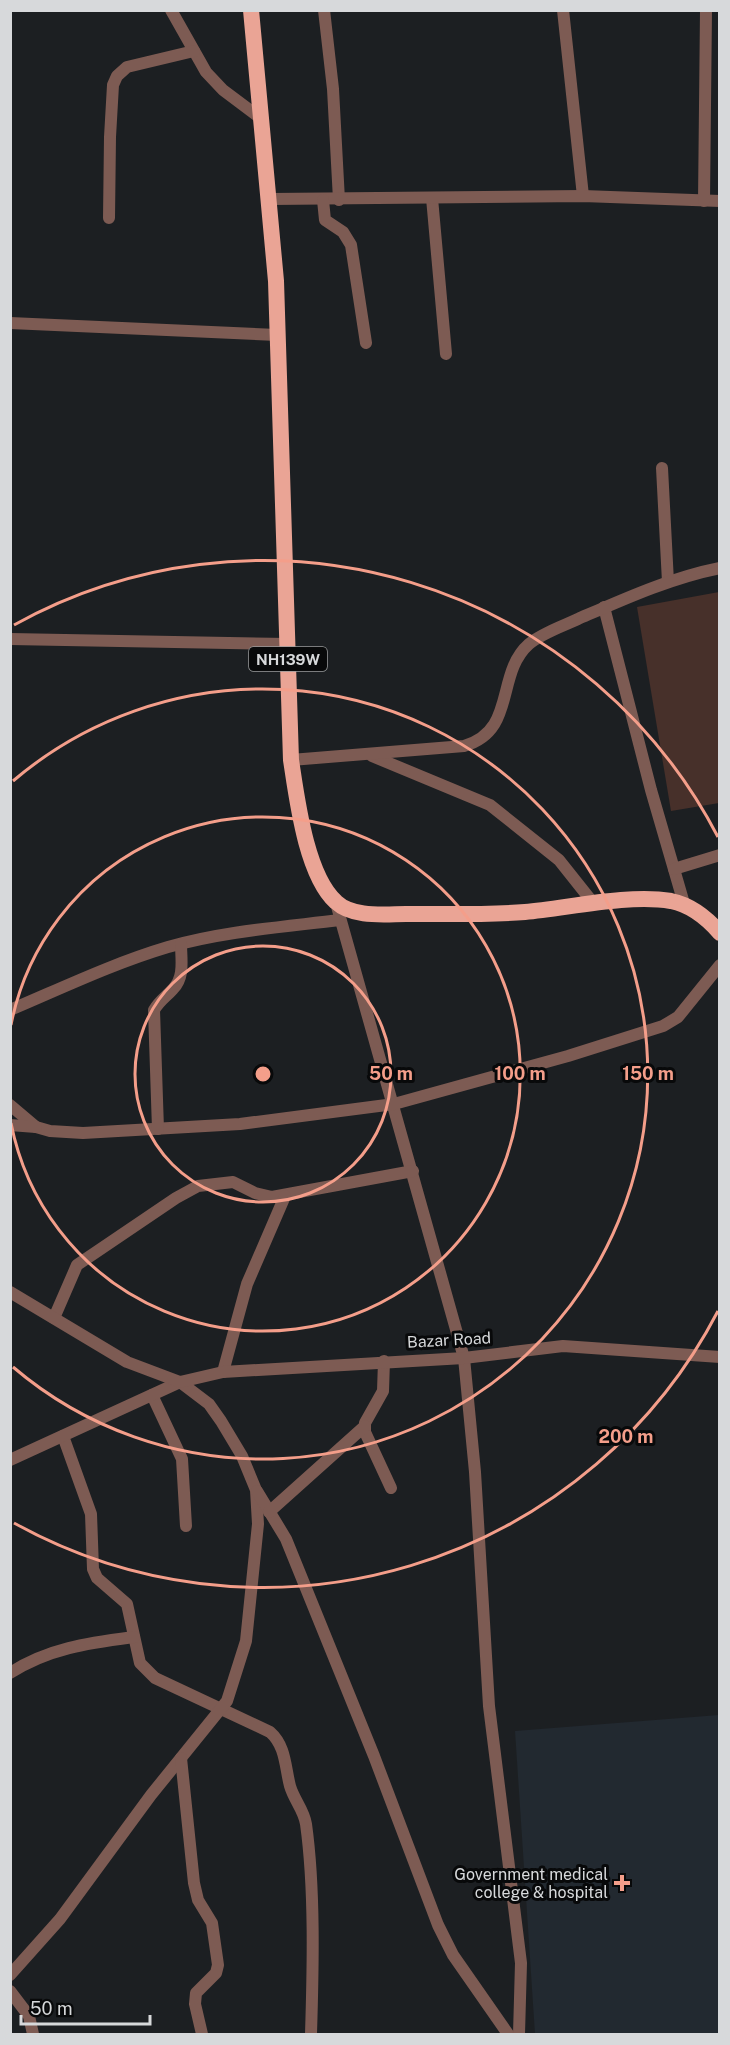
<svg xmlns="http://www.w3.org/2000/svg" width="730" height="2045" font-family="'Public Sans',sans-serif">
<style>
.built{fill:#222930}
.green{fill:#47302a}
.lines{fill:none;stroke-linecap:round;stroke-linejoin:round}
.minor{stroke:#7d5b53;stroke-width:12}
.tertiary{stroke:#7d5b53;stroke-width:12}
.trunk{stroke:#eaa495;stroke-width:16}
.ring{fill:none;stroke:#f49e8a;stroke-width:3}
.poi-dot{fill:#f49e8a;stroke:#08090a;stroke-width:2}
.labels{text-anchor:middle;dominant-baseline:central;stroke-width:6;stroke-linejoin:round;paint-order:stroke}
.shield{fill:#08090a;stroke:#999b9c;stroke-width:1.5}
.shield-label{font-size:15px;font-weight:bold;fill:#d7d9db}
.street-label{font-size:16px;fill:#d7d9db;stroke:#08090a}
.poi-label{font-size:16px;fill:#d7d9db;stroke:#08090a;text-anchor:end}
.centre{fill:#f49e8a;stroke:#08090a;stroke-width:3}
.ring-label{font-size:18px;text-anchor:middle;font-weight:bold;fill:#f49e8a;stroke:#08090a;stroke-width:6;stroke-linejoin:round;paint-order:stroke}
</style>
<rect width="100%" height="100%" fill="#1c1f22"/>
<polygon class="built" points="719,1715 719,2034 535,2034 515,1731"/>
<polygon class="green" points="719,592 719,803 671,811 637,607"/>
<g class="lines">
<g class="minor">
<polyline points="171,10 206,72 223,90 263,120"/>
<polyline points="324,10 333,89 339,200"/>
<polyline points="563,10 583,196"/>
<polyline points="432,198 446,354"/>
<polyline points="271,199 583,196 720,201"/>
<polyline points="323,200 325,220 343,232 351,245 366,343"/>
<polyline points="704,201 706,10"/>
<polyline points="109,218 110,137 113,85 117,76 127,67 194,51"/>
<polyline points="10,323 277,335"/>
<polyline points="662,468 668,582"/>
<polyline points="604,607 651,790 685,907"/>
<polyline points="10,639 288,644"/>
<polyline points="372,756 490,805 559,860 594,904"/>
<path d="M291,760L464,746C517,731 495,674 529,644C542,633 563,626 578,619C624,599 670,578 720,568"/>
<polyline points="674,869 720,855"/>
<polyline points="336,903 464,1358 475,1472 489,1706 521,1963 519,2034"/>
<path d="M10,1010C62,988 114,963 168,947C224,931 283,927 340,920"/>
<polyline points="10,1105 36,1127 50,1131 83,1133 240,1124 394,1104 568,1056 663,1026 678,1017 720,965"/>
<polyline points="10,1125 36,1127"/>
<path d="M158,1129L154,1010C160,1000 166,997 173,989C185,977 181,959 181,944"/>
<polyline points="54,1318 77,1265 176,1198 198,1186 233,1182 255,1193 272,1197 413,1171"/>
<polyline points="384,1361 383,1391 365,1423 365,1432 391,1488"/>
<polyline points="223,1372 247,1284 285,1196"/>
<polyline points="152,1395 182,1459 186,1526"/>
<path d="M63,1436L91,1514L93,1569L97,1578L127,1604L140,1663L155,1678L270,1732C286,1746 285,1767 290,1786C294,1800 304,1810 306,1824C315,1889 313,1969 311,2034"/>
<polyline points="10,1460 180,1382 209,1404 221,1421 242,1456 256,1490 258,1524 246,1641 227,1701 151,1795 60,1919 10,1975"/>
<polyline points="257,1491 286,1539 374,1756 438,1925 453,1955 508,2034"/>
<polyline points="269,1512 365,1426"/>
<path d="M10,1673C49,1648 89,1643 134,1637"/>
<polyline points="181,1758 194,1883 198,1900 212,1923 218,1965 216,1973 196,1993 195,2004 202,2034"/>
<polyline points="10,1991 29,2016 33,2034"/>
</g>
<polyline class="tertiary" points="10,1292 127,1362 180,1382 223,1372 464,1358 563,1346 720,1357"/>
<path class="trunk" d="M251,10L276,281L291,760C297,799 306,875 336,902C353,918 385,914 406,914C446,914 486,915 525,912C569,908 628,894 671,901C691,905 707,918 720,933"/>
</g>
<g class="ring">
<circle cx="263" cy="1074" r="128"/>
<path d="M11 1025A257 257 0 1 1 11 1123"/>
<path d="M13 781A385 385 0 1 1 13 1367"/>
<path d="M718 1311A513 513 0 0 1 14 1523M14 625A513 513 0 0 1 718 837"/>
</g>
<path class="poi-dot" d="M619 1874h6v6h6v6h-6v6h-6v-6h-6v-6h6z"/>
<g class="labels">
<rect class="shield" x="249" y="647" width="78" height="24" rx="4.5"/>
<g class="shield-label">
<text x="288" y="659">NH139W</text>
</g>
<g class="street-label">
<text transform="translate(449 1340) rotate(-3)">Bazar Road</text>
</g>
<g class="poi-label">
<text x="608" y="1874">Government medical<tspan x="608" dy="18">college &amp; hospital</tspan></text>
</g>
</g>
<circle cx="263" cy="1074" r="9" class="centre"/>
<g class="ring-label">
<text x="391" y="1080">50 m</text>
<text x="520" y="1080">100 m</text>
<text x="648" y="1080">150 m</text>
<text x="626" y="1443">200 m</text>
</g>
<rect width="730" height="2045" fill="none" stroke="#d7d9db" stroke-width="24"/>
<path d="M21 2015v9h129v-9" fill="none" stroke="#d7d9db" stroke-width="3"/>
<text x="30" y="2015" font-size="18" fill="#d7d9db" stroke="#08090a" stroke-width="4.5" paint-order="stroke">50 m</text>
</svg>
